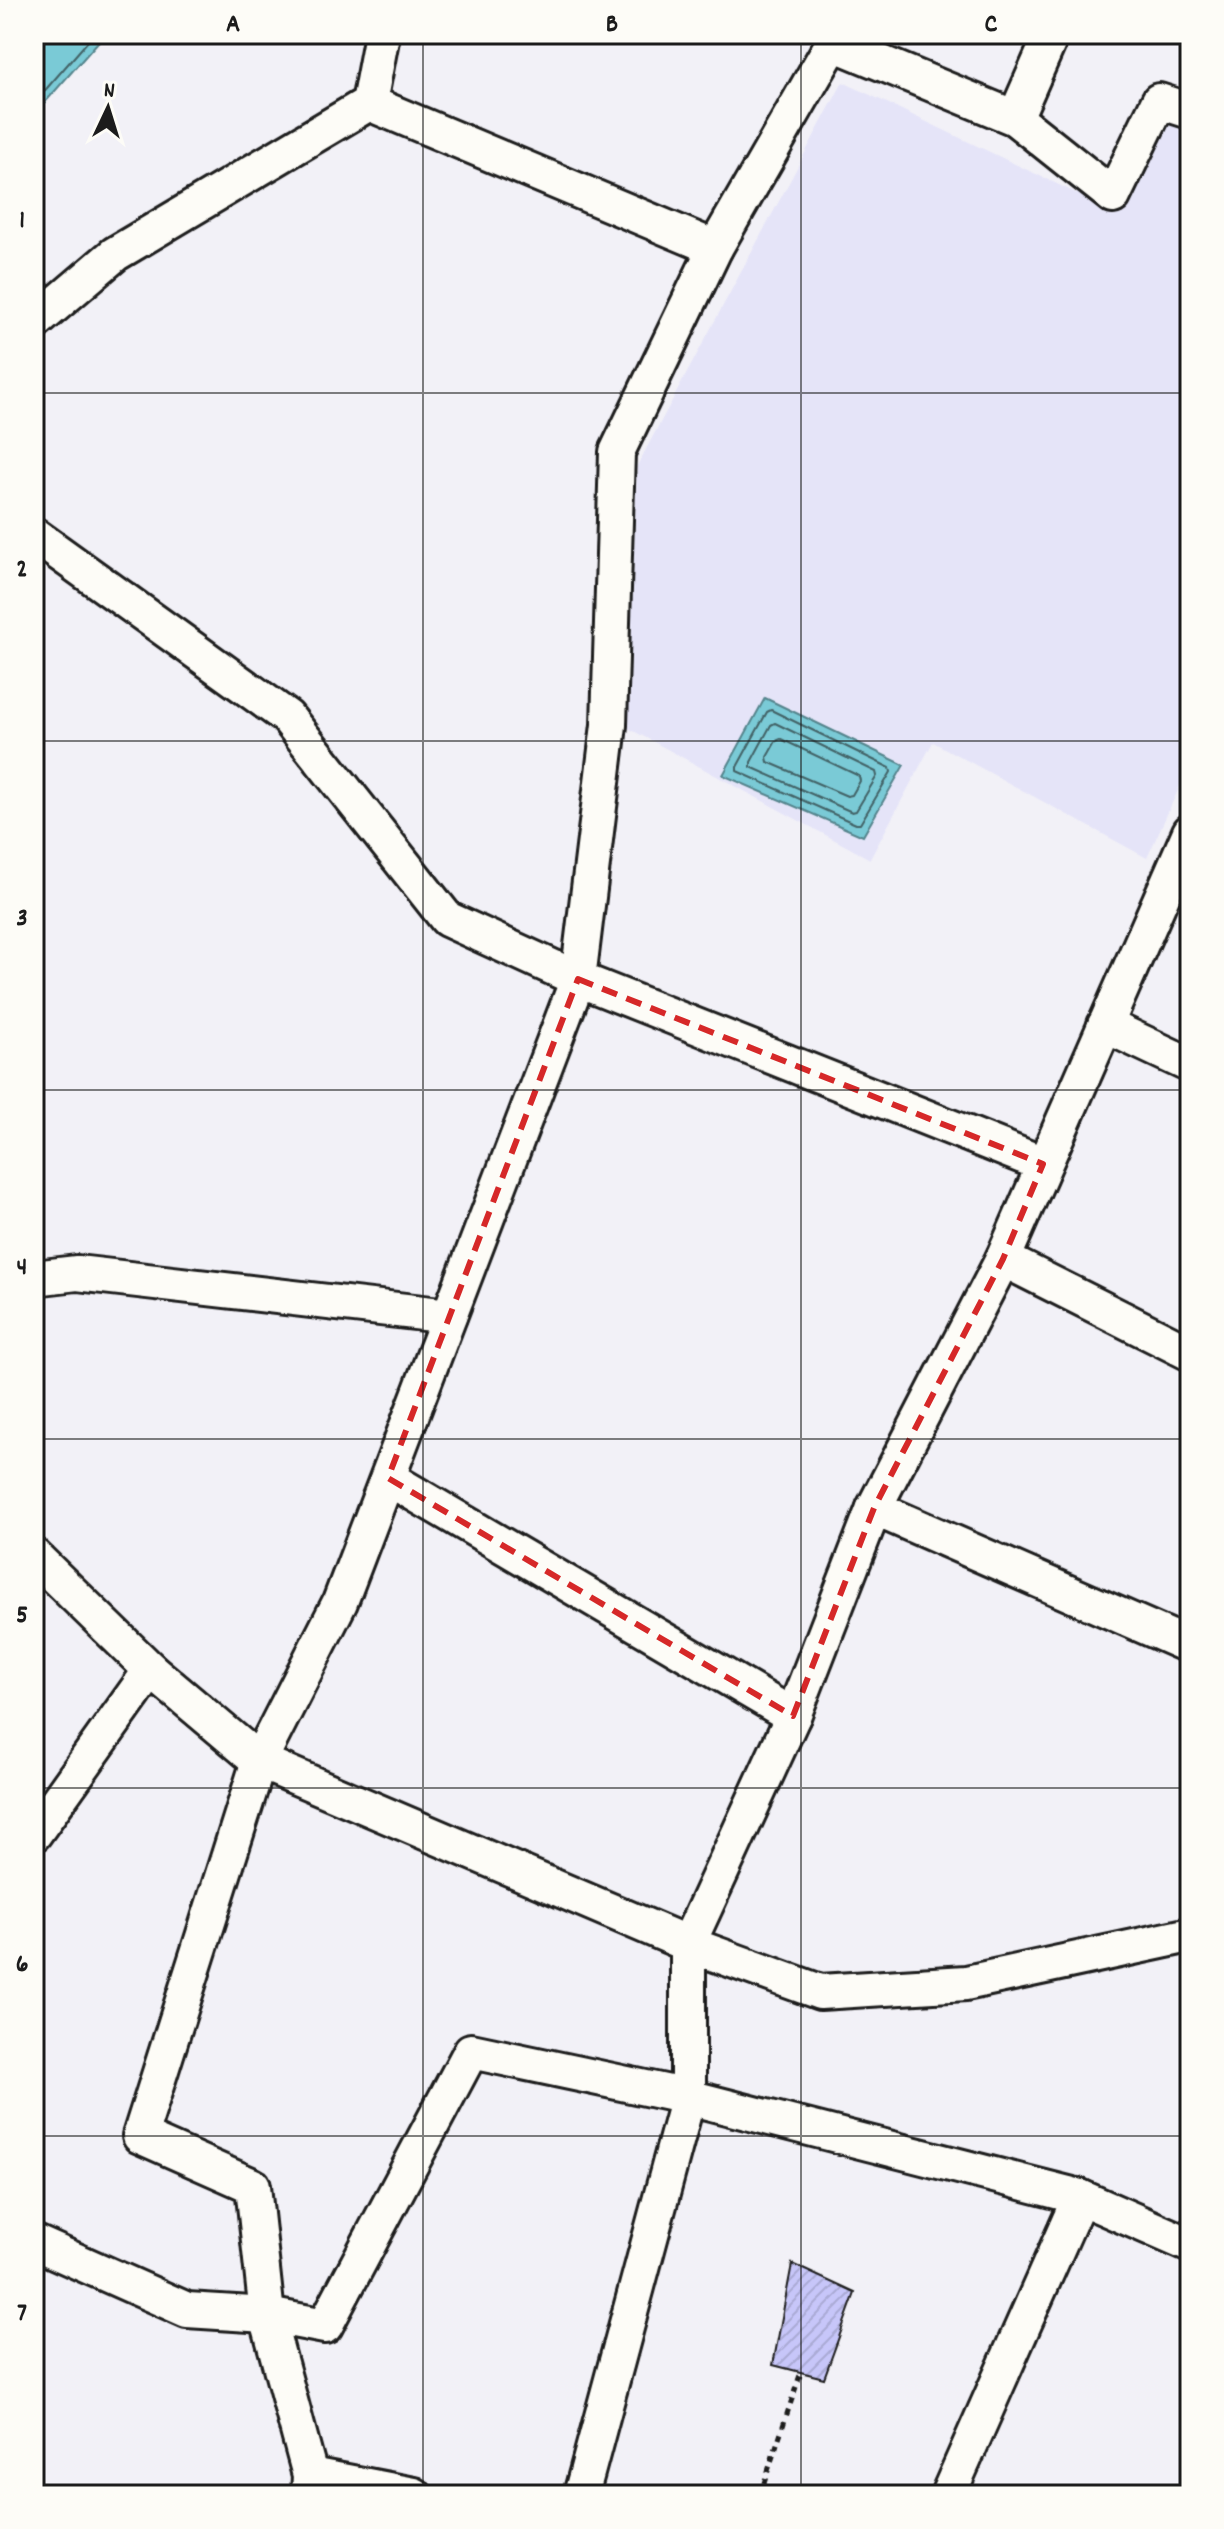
<svg xmlns="http://www.w3.org/2000/svg" width="1224" height="2529" font-family="Dekko,sans-serif">
<style>
.built{fill:#e5e4f8}
.water{fill:#7acad6;stroke:#54848c;stroke-width:2}
.lines{fill:none;stroke-linecap:round;stroke-linejoin:round}
.shore{stroke:#426266;stroke-width:2}
.building{fill:url(#building-hatch);stroke:#1c1c1c;stroke-width:2}
.street-casing{stroke:#1c1c1c;stroke-width:40}
.path{stroke:#1c1c1c;stroke-width:5;stroke-dasharray:6 6;stroke-linecap:butt}
.street{stroke:#fdfcf7;stroke-width:34}
.marked{fill:none;stroke:#d62828;stroke-width:6;stroke-dasharray:16 10;stroke-linejoin:round}
.grid{fill:none;stroke:#1c1c1c;stroke-width:2;stroke-opacity:0.55}
.neatline{fill:none;stroke:#1c1c1c;stroke-width:3}
.grid-label{font-size:26px;text-anchor:middle;font-weight:bold;fill:#1c1c1c}
</style>
<defs>
<pattern id="building-hatch" width="6" height="6" patternUnits="userSpaceOnUse" patternTransform="scale(2)"><rect width="6" height="6" fill="#c7c6f9"/><path d="M-1 1l2-2M0 6l6-6M5 7l2-2" fill="none" stroke="#aaaad5"/></pattern>
</defs>
<rect width="100%" height="100%" fill="#f2f1f7"/>
<filter id="ink" filterUnits="userSpaceOnUse"><feTurbulence type="fractalNoise" baseFrequency=".0125" numOctaves="2"/><feDisplacementMap in="SourceGraphic" scale="16" xChannelSelector="R" yChannelSelector="G"/><feConvolveMatrix kernelMatrix="1 2 1 2 8 2 1 2 1" color-interpolation-filters="sRGB"/></filter>
<g filter="url(#ink)">
<polygon class="built" points="843,82 1120,214 1153,114 1190,127 1190,764 1147,858 933,742 870,859 628,728 637,466"/>
<g class="water">
<polygon points="34,34 105,34 34,115"/>
<polygon points="765,698 904,765 863,836 723,775"/>
</g>
<g class="lines">
<g class="shore">
<polyline points="34,103 94,34"/>
<polygon points="771,710 890,768 891,772 860,824 856,824 737,771 737,767 767,712"/>
<polygon points="775,723 876,772 877,776 856,811 852,812 751,767 751,762 771,725"/>
<polygon points="781,739 859,776 860,781 852,795 847,796 768,762 767,757 776,741"/>
</g>
</g>
<polygon class="building" points="792,2264 855,2293 824,2378 773,2365"/>
<g class="lines">
<defs>
<g id="street">
<polyline points="833,43 1015,118 1113,196 1159,101 1190,111"/>
<polyline points="369,103 715,248"/>
<polyline points="1015,118 1052,34"/>
<polyline points="34,323 115,254 369,103 382,34"/>
<polyline points="34,535 287,717 447,919 578,979 1043,1164"/>
<polyline points="1105,1025 1190,1065"/>
<polyline points="1003,1259 1190,1353"/>
<polyline points="34,1278 77,1273 449,1316"/>
<polyline points="388,1478 793,1716"/>
<polyline points="874,1508 1190,1646"/>
<polyline points="34,1556 151,1670 259,1761 688,1944 820,1992 966,1983 1190,1935"/>
<polyline points="34,1834 151,1670"/>
<polyline points="34,2242 187,2310 267,2315 325,2326 471,2051 688,2097 1080,2197 1190,2245"/>
<polyline points="310,2475 414,2495"/>
<polyline points="309,2495 310,2475 267,2315 253,2186 140,2136 259,1761 340,1602 578,979 609,725 617,452 715,248 833,43 835,34"/>
<polyline points="581,2495 688,2097 688,1944 793,1716 874,1508 1003,1259 1190,832"/>
<polyline points="948,2495 1080,2197"/>
</g>
</defs>
<use href="#street" class="street-casing"/>
<polyline class="path" points="760,2495 801,2372"/>
<use href="#street" class="street"/>
</g>
</g>
<path class="marked" d="M578,979L1043,1164L1003,1259L874,1508L793,1716L388,1478Z"/>
<path class="grid" d="M423,34V2495M801,34V2495M34,393H1190M34,741H1190M34,1090H1190M34,1439H1190M34,1788H1190M34,2136H1190"/>
<rect width="1224" height="2529" fill="none" stroke="#fdfcf7" stroke-width="88"/>
<g transform="translate(108 108) rotate(4)" stroke="#fdfcf7" stroke-width="6" paint-order="stroke">
<path d="M0-6L14 30L0 20L-14 30Z" fill="#1c1c1c"/>
<text y="-12" font-size="22" font-weight="bold" text-anchor="middle" fill="#1c1c1c">N</text>
</g>
<rect x="44" y="44" width="1136" height="2441" class="neatline"/>
<g class="grid-label">
<text x="233" y="31">A</text>
<text x="612" y="31">B</text>
<text x="991" y="31">C</text>
<text x="22" y="227">1</text>
<text x="22" y="576">2</text>
<text x="22" y="925">3</text>
<text x="22" y="1274">4</text>
<text x="22" y="1622">5</text>
<text x="22" y="1971">6</text>
<text x="22" y="2320">7</text>
</g>
</svg>
